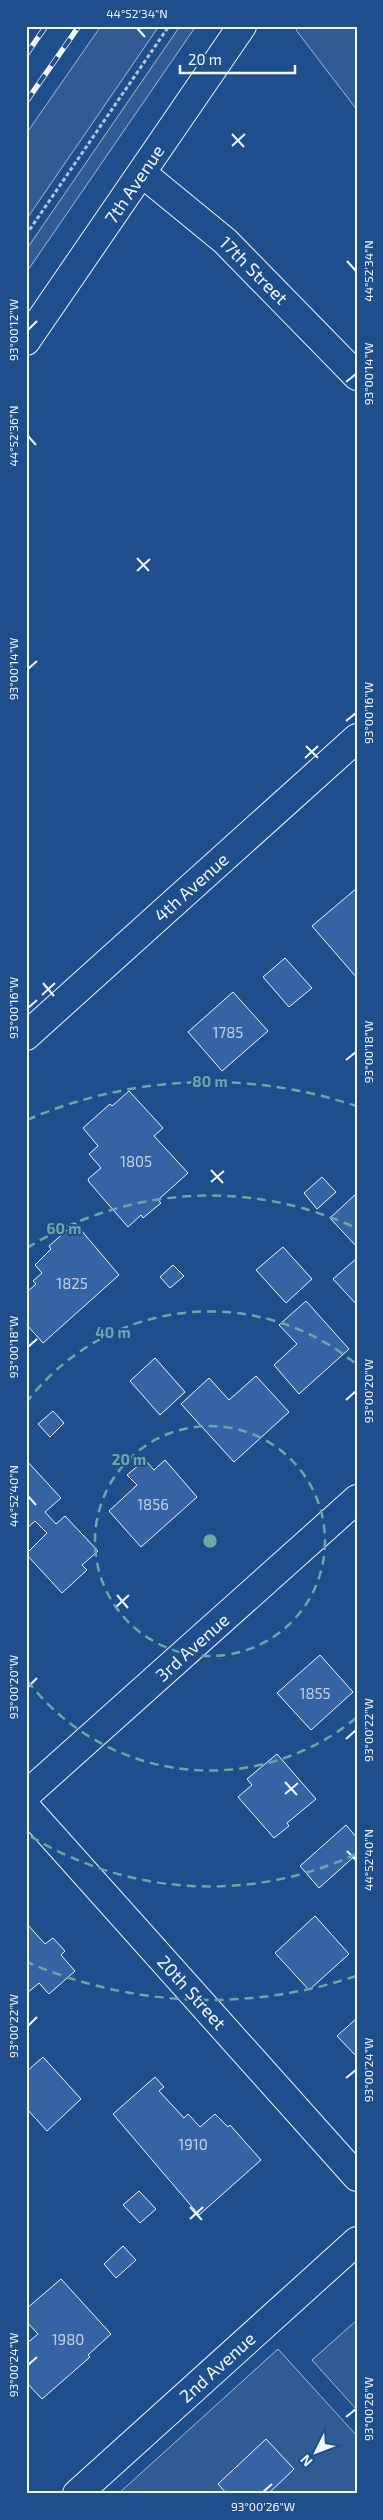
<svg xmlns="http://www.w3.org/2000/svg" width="383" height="2520" font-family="'Exo 2',sans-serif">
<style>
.built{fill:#305b95;stroke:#a8bbd7}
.building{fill:#3563a3;stroke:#f2f6ff}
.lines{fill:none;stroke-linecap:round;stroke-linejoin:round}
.minor-casing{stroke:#f2f6ff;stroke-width:30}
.path{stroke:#b3c4dc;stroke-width:3;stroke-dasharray:4 2.5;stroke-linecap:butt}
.minor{stroke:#1f4e8c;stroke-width:28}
.rail-casing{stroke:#f2f6ff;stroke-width:5.5}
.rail{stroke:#1f4e8c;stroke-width:4;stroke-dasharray:11;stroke-linecap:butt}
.ticks{fill:none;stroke:#f2f6ff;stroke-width:2}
.ring{fill:none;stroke:#6aa9a8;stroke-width:2.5;stroke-dasharray:9 6}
.labels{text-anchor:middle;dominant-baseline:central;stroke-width:4;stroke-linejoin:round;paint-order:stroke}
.number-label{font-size:15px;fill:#c3d1e8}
.street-label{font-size:18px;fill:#f2f6ff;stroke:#1f4e8c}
.centre{fill:#6aa9a8;stroke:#1f4e8c;stroke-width:2.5}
.ring-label{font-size:15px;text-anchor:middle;font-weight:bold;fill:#6aa9a8;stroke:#1f4e8c;stroke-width:4;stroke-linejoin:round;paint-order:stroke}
.neatline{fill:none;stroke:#f2f6ff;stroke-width:2}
.ticks-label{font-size:12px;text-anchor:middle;fill:#f2f6ff}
</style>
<rect width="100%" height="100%" fill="#1f4e8c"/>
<g class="built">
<polygon points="101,26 159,26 26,220 26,134"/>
<polygon points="180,26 196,26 26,273 26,250"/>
<polygon points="299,26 357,26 357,110 296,30"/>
<polygon points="357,2320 357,2410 312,2360"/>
<polygon points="278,2349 357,2436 357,2494 118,2494"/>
</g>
<g class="building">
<polygon points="357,888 357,978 312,926"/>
<polygon points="285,958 312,988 289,1007 263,977"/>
<polygon points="233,992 268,1031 222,1071 188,1032"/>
<polygon points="129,1091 163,1128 154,1136 188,1173 158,1200 161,1203 143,1218 141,1215 128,1227 89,1182 88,1179 101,1168 89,1154 98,1146 83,1128 110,1104 112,1106"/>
<polygon points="322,1177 336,1192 317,1209 304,1193"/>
<polygon points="357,1193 357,1247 330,1218"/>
<polygon points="75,1223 119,1275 43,1343 26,1324 26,1293 36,1284 33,1281 42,1273 35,1265 51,1249 49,1246"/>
<polygon points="283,1247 312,1279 286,1303 256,1270"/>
<polygon points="357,1258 357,1305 333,1279"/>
<polygon points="173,1265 184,1276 170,1288 160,1277"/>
<polygon points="306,1301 349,1349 299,1394 274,1365 297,1344 279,1325"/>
<polygon points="155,1358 185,1392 160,1415 130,1381"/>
<polygon points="256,1376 289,1412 234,1462 181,1404 209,1378 229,1400"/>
<polygon points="53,1411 64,1423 50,1437 38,1424"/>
<polygon points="26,1460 61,1498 45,1512 56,1524 65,1516 98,1551 82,1565 87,1570 62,1593 26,1554 47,1533 35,1521 26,1529"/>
<polygon points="145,1460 154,1470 165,1460 197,1497 141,1547 109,1511 137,1485 127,1475"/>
<polygon points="320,1655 353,1692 311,1730 277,1693"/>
<polygon points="277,1754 316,1799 287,1823 289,1826 274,1838 238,1797 252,1785 247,1779"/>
<polygon points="346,1825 357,1838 357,1854 319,1888 300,1866"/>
<polygon points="315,1916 349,1954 309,1990 275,1953"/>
<polygon points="27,1924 45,1944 53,1938 65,1951 61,1955 75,1971 49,1994 39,1983 26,1994"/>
<polygon points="357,2018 357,2057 337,2036"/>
<polygon points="43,2057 81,2099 47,2131 26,2108 26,2072"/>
<polygon points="155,2077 164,2087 159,2091 184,2118 188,2114 200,2127 215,2114 228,2127 230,2125 261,2160 199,2215 113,2114"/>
<polygon points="139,2191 156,2209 140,2223 123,2205"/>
<polygon points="123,2246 136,2260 116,2278 104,2264"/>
<polygon points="61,2279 111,2334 88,2355 90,2357 42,2399 26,2382 26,2344 38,2334 26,2321 26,2309"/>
<polygon points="266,2439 294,2469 268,2494 227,2494 218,2484"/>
</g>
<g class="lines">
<defs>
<g id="minor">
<polyline points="142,173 225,241 357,376"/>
<polyline points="26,341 242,26"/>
<polyline points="26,1036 357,738"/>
<polyline points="26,1795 357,1499"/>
<polyline points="26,1807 357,2177"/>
<polyline points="77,2494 357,2241"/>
</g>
</defs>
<use href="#minor" class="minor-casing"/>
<polyline class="path" points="26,235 169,26"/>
<use href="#minor" class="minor"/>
<defs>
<g id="rail">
<polyline points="26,55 46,26"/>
<polyline points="26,102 79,26"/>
</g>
</defs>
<use href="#rail" class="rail-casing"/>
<use href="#rail" class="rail"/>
</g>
<path class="ticks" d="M137,28L145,37M232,134L244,147M232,146L245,134M347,261L356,271M28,330L37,321M346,382L356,374M28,436L36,445M137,558L149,571M137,571L150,559M28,669L37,661M346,721L356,713M306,746L318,758M305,758L318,746M43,983L54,996M42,995L55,983M28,1008L37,1000M346,1060L356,1052M211,1170L223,1183M211,1182L224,1171M28,1347L37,1339M346,1400L356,1391M28,1496L36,1505M117,1595L128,1608M116,1607L129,1595M28,1687L37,1678M346,1739L356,1730M285,1782L297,1795M285,1794L298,1783M347,1851L356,1860M28,2026L37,2017M346,2078L356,2070M190,2207L202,2220M190,2219L203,2207M28,2365L37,2357M346,2417L356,2409M263,2492L272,2484"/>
<g class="ring">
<circle cx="210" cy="1541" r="115"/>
<path d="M356 1718A230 230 0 0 1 26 1679M26 1403A230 230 0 0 1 356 1364"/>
<path d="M356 1854A345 345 0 0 1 27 1834M27 1248A345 345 0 0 1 356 1228"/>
<path d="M356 1976A459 459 0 0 1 27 1962M27 1120A459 459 0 0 1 356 1106"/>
</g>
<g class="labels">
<g class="number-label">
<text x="228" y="1032">1785</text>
<text x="136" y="1161">1805</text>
<text x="72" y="1283">1825</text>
<text x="153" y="1504">1856</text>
<text x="315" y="1693">1855</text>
<text x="193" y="2144">1910</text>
<text x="68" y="2339">1980</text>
</g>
<g class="street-label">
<text transform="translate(134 184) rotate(-56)">7th Avenue</text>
<text transform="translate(254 270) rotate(45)">17th Street</text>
<text transform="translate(191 887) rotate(-42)">4th Avenue</text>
<text transform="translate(192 1647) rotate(-42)">3rd Avenue</text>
<text transform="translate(192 1992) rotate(48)">20th Street</text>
<text transform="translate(217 2367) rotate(-42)">2nd Avenue</text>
</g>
</g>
<circle cx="210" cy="1541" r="8" class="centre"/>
<g class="ring-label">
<text x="210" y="1087">80 m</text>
<text x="64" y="1234">60 m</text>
<text x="113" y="1338">40 m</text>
<text x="129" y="1465">20 m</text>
</g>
<rect width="383" height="2520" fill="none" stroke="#1f4e8c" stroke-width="55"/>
<g transform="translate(316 2452) rotate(228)" stroke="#1f4e8c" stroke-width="4" paint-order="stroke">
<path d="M0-4L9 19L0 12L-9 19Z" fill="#f2f6ff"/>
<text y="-8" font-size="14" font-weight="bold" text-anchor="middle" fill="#f2f6ff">N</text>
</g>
<path d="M180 65v8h115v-8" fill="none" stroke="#f2f6ff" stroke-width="2.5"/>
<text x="188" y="65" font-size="15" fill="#f2f6ff" stroke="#1f4e8c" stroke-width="4" paint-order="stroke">20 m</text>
<rect x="28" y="28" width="328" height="2464" class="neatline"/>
<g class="ticks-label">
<text x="137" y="18">44°52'34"N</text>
<text transform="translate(369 271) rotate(-90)" y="4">44°52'34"N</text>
<text transform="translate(14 330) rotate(-90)" y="4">93°00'12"W</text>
<text transform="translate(369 374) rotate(-90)" y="4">93°00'14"W</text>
<text transform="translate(14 436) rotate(-90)" y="4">44°52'36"N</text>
<text transform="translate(14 669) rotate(-90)" y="4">93°00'14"W</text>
<text transform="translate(369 713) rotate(-90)" y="4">93°00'16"W</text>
<text transform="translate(14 1008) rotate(-90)" y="4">93°00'16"W</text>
<text transform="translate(369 1052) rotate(-90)" y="4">93°00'18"W</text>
<text transform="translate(14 1347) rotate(-90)" y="4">93°00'18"W</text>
<text transform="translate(369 1391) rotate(-90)" y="4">93°00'20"W</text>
<text transform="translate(14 1496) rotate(-90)" y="4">44°52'40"N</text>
<text transform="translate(14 1687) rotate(-90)" y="4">93°00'20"W</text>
<text transform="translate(369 1730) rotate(-90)" y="4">93°00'22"W</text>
<text transform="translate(369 1860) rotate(-90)" y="4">44°52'40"N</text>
<text transform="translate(14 2026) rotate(-90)" y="4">93°00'22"W</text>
<text transform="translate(369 2070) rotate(-90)" y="4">93°00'24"W</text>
<text transform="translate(14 2365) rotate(-90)" y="4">93°00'24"W</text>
<text transform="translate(369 2409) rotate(-90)" y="4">93°00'26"W</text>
<text x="263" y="2511">93°00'26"W</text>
</g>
</svg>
